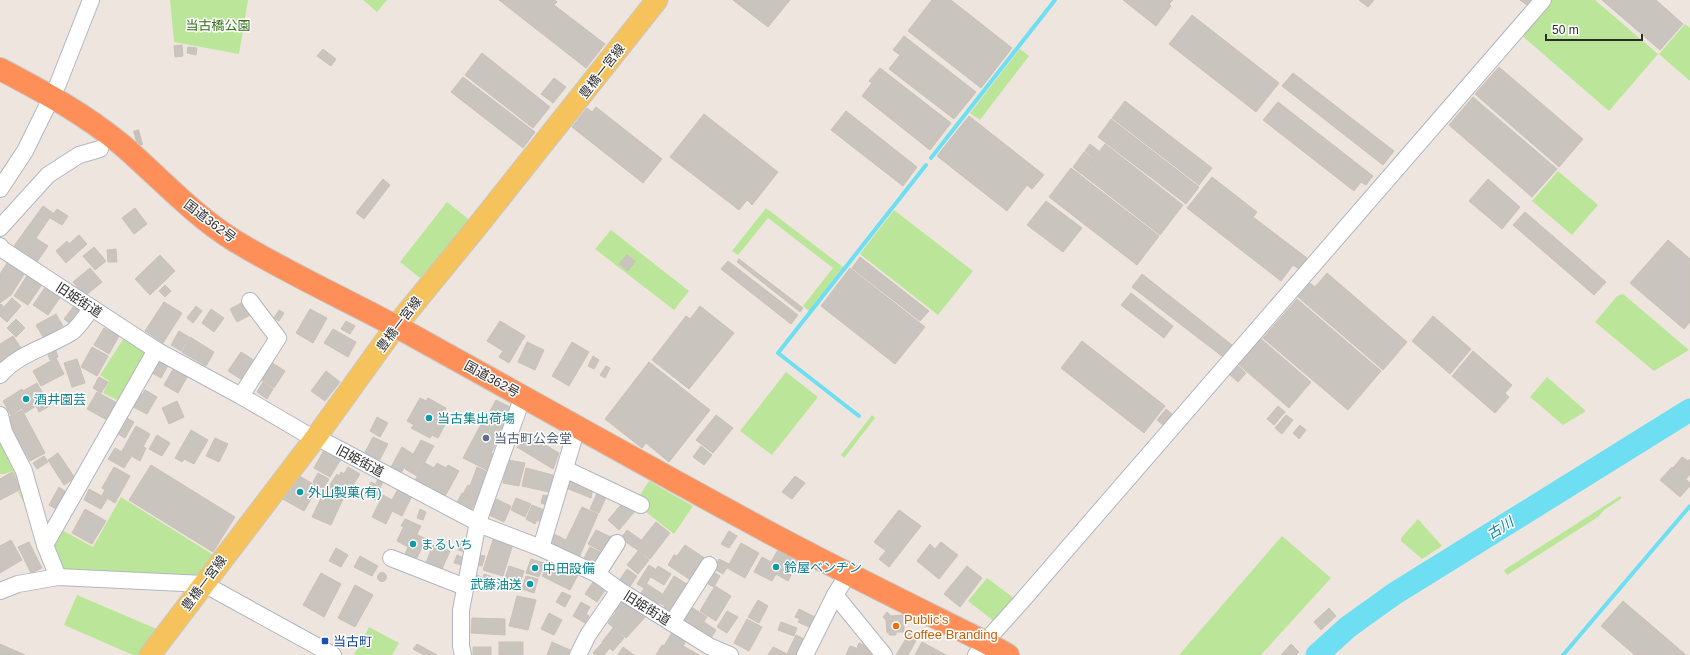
<svg xmlns="http://www.w3.org/2000/svg" width="1690" height="655" font-family="Helvetica,'Noto Sans JP',sans-serif">
<style>
.green{fill:#bbe699}
.lines{fill:none;stroke-linecap:round;stroke-linejoin:round}
.stream{stroke:#6edef3;stroke-width:4}
.river{stroke:#6edef3;stroke-width:23}
.building{fill:#c9c4bd;stroke:#cac1b7}
.minor-tunnel{stroke:#c7c1ba;stroke-width:16;stroke-dasharray:16 8;stroke-linecap:butt}
.minor-casing{stroke:#b2b6c0;stroke-width:18}
.major-casing{stroke:#c8c8c8;stroke-width:23}
.highway-casing{stroke:#c8c8c8;stroke-width:24}
.minor{stroke:#fff;stroke-width:16}
.major{stroke:#f6c25b;stroke-width:21}
.highway{stroke:#ff8f58;stroke-width:22}
.culture-dot{fill:#0f9aa8;stroke:#fff;stroke-width:1.5}
.service-dot{fill:#5c6f8a;stroke:#fff;stroke-width:1.5}
.food-dot{fill:#e8710a;stroke:#fff;stroke-width:1.5}
.transit-dot{fill:#1a4fb4;stroke:#fff;stroke-width:1.5}
.labels{text-anchor:middle;dominant-baseline:central;stroke-width:3;stroke-linejoin:round;paint-order:stroke}
.park-label{font-size:13px;fill:#326e18;stroke:#fff}
.street-label{font-size:13px;fill:#2c2c2c;stroke:#fff}
.culture-label{font-size:13px;fill:#0d838f;stroke:#fff;text-anchor:start}
.service-label{font-size:13px;fill:#4e5e75;stroke:#fff;text-anchor:start}
.food-label{font-size:13px;fill:#c56008;stroke:#fff;text-anchor:start}
.transit-label{font-size:13px;fill:#164399;stroke:#fff;text-anchor:start}
.water-label{font-size:14px;font-style:italic;fill:#087fa4;stroke:#fff}
</style>
<rect width="100%" height="100%" fill="#eee6de"/>
<g class="green">
<polygon points="170,0 248,0 239,54 174,42"/>
<polygon points="363,0 387,0 377,12"/>
<polygon points="1550,0 1595,0 1658,54 1609,111 1520,34"/>
<polygon points="1685,24 1690,28 1690,81 1659,54"/>
<polygon points="1020,49 1029,56 980,120 970,113"/>
<polygon points="1558,171 1598,205 1572,235 1532,201"/>
<polygon points="447,202 472,222 420,278 400,262"/>
<polygon points="766,208 843,267 809,311 803,306 833,268 768,218 738,255 732,251"/>
<polygon points="894,210 973,271 938,315 860,254"/>
<polygon points="611,230 689,291 674,310 595,249"/>
<polygon points="1623,294 1689,350 1654,371 1595,322 1617,296"/>
<polygon points="124,338 148,353 121,402 103,393 109,381 100,375"/>
<polygon points="786,372 818,397 772,455 740,431"/>
<polygon points="1547,377 1586,411 1563,425 1530,397"/>
<polygon points="872,415 875,418 844,458 841,455"/>
<polygon points="0,440 21,473 27,509 18,492 22,489 12,471 5,474 0,474"/>
<polygon points="649,481 693,506 674,534 622,493 640,495"/>
<polygon points="1620,496 1622,498 1604,510 1598,517 1507,575 1504,570"/>
<polygon points="121,497 215,556 199,577 66,571 61,567 52,544 60,529 93,547"/>
<polygon points="1418,519 1442,546 1422,559 1401,541 1401,538"/>
<polygon points="1282,536 1331,578 1261,655 1179,655"/>
<polygon points="987,578 1015,599 995,622 968,601"/>
<polygon points="77,595 159,630 141,655 133,655 64,625"/>
<polygon points="369,627 399,643 392,655 354,655"/>
</g>
<g class="lines">
<g class="stream">
<polyline points="931,158 1055,0"/>
<polyline points="859,416 778,353 926,165"/>
<polyline points="1563,655 1690,506"/>
</g>
<polyline class="river" points="1317,655 1348,627 1394,594 1690,410"/>
</g>
<g class="building">
<polygon points="499,0 555,0 557,2 554,5 605,44 586,68"/>
<polygon points="733,0 790,0 768,27"/>
<polygon points="932,0 951,0 1012,48 981,88 908,31"/>
<polygon points="1123,0 1173,0 1169,4 1171,6 1156,26"/>
<polygon points="1359,0 1374,0 1368,7"/>
<polygon points="1520,0 1531,0 1527,5"/>
<polygon points="1602,0 1656,0 1683,24 1660,50"/>
<polygon points="1192,15 1279,83 1256,112 1169,44"/>
<polygon points="904,36 976,92 954,119 889,69 900,55 893,50"/>
<polygon points="182,45 183,56 175,57 174,46"/>
<polygon points="188,47 197,48 196,55 187,53"/>
<polygon points="323,49 336,59 331,66 317,56"/>
<polygon points="482,53 550,107 533,128 465,75"/>
<polygon points="1499,67 1583,139 1559,167 1475,94"/>
<polygon points="880,68 951,123 930,150 862,96 872,83 869,81"/>
<polygon points="1293,73 1394,151 1383,165 1282,86"/>
<polygon points="463,77 535,132 523,148 451,92"/>
<polygon points="554,78 566,87 553,103 541,94"/>
<polygon points="1473,97 1557,169 1532,197 1449,125"/>
<polygon points="1125,101 1212,168 1199,185 1112,118"/>
<polygon points="1278,102 1373,176 1366,185 1361,182 1354,191 1263,120"/>
<polygon points="596,107 662,159 643,183 572,127 587,108 592,112"/>
<polygon points="846,111 917,167 903,186 831,130"/>
<polygon points="704,114 778,172 752,205 747,200 739,210 670,157"/>
<polygon points="969,116 1044,175 1032,189 1027,185 1007,211 937,156"/>
<polygon points="1111,119 1199,187 1186,204 1098,137"/>
<polygon points="1090,144 1099,151 1093,158 1085,151"/>
<polygon points="1105,144 1183,205 1160,235 1082,174"/>
<polygon points="1084,152 1093,159 1081,174 1073,167"/>
<polygon points="1071,168 1159,236 1137,265 1049,197"/>
<polygon points="1212,177 1257,212 1253,217 1307,258 1299,269 1293,265 1281,281 1187,208"/>
<polygon points="383,179 390,185 364,219 356,213"/>
<polygon points="1488,179 1520,207 1502,229 1469,201"/>
<polygon points="1046,201 1082,228 1063,252 1027,225"/>
<polygon points="43,206 53,213 36,238 48,246 37,262 14,246"/>
<polygon points="135,208 147,224 134,234 122,218"/>
<polygon points="57,209 68,216 62,225 50,218"/>
<polygon points="1525,212 1606,282 1594,295 1513,225"/>
<polygon points="79,235 87,244 66,263 56,251 67,241 69,244"/>
<polygon points="1668,240 1690,259 1690,322 1684,329 1630,283"/>
<polygon points="94,247 106,261 95,270 83,256"/>
<polygon points="116,249 117,262 108,262 107,250"/>
<polygon points="160,255 175,271 150,295 135,279"/>
<polygon points="627,255 635,261 628,271 619,264"/>
<polygon points="860,257 929,311 920,321 852,268"/>
<polygon points="739,259 803,308 800,312 737,262"/>
<polygon points="9,260 26,271 11,295 0,303 0,274"/>
<polygon points="728,261 798,315 791,324 721,269"/>
<polygon points="90,268 102,282 85,296 73,282"/>
<polygon points="850,268 925,327 895,364 821,306"/>
<polygon points="1327,273 1407,342 1383,370 1298,297 1310,283 1315,287"/>
<polygon points="28,274 43,283 28,305 14,296"/>
<polygon points="1142,274 1232,345 1223,357 1132,287"/>
<polygon points="165,285 171,291 165,297 159,291"/>
<polygon points="46,286 61,296 48,315 33,305"/>
<polygon points="1131,293 1173,326 1164,338 1121,305"/>
<polygon points="12,298 21,306 7,322 0,316 0,305 1,304 4,307"/>
<polygon points="1297,299 1381,371 1348,410 1263,338"/>
<polygon points="245,301 252,314 237,322 230,309"/>
<polygon points="164,302 182,313 163,343 145,331"/>
<polygon points="74,306 83,313 73,326 64,319"/>
<polygon points="196,306 202,311 193,323 187,318"/>
<polygon points="700,306 734,333 689,389 652,360 686,316 690,319"/>
<polygon points="211,309 224,318 214,332 202,323"/>
<polygon points="310,309 327,318 313,343 296,333"/>
<polygon points="279,310 284,313 279,321 274,318"/>
<polygon points="56,314 63,326 43,337 36,325"/>
<polygon points="1433,316 1471,349 1450,374 1412,341"/>
<polygon points="16,319 25,328 16,337 7,328"/>
<polygon points="346,321 355,326 350,334 341,329"/>
<polygon points="500,321 525,336 509,363 499,357 503,351 487,341"/>
<polygon points="104,328 119,336 109,354 94,345"/>
<polygon points="333,329 356,342 348,357 324,343"/>
<polygon points="179,331 189,337 181,351 171,345"/>
<polygon points="13,336 23,351 0,366 0,344"/>
<polygon points="190,337 214,352 206,366 182,352"/>
<polygon points="1260,338 1311,382 1289,408 1238,364"/>
<polygon points="1082,341 1165,406 1144,433 1061,368"/>
<polygon points="527,342 544,350 535,370 518,362"/>
<polygon points="572,342 589,352 569,386 552,376"/>
<polygon points="54,345 58,357 50,360 46,349"/>
<polygon points="92,347 108,356 97,376 81,367"/>
<polygon points="1473,351 1512,385 1505,393 1509,397 1495,413 1452,376"/>
<polygon points="241,352 257,362 244,381 228,371"/>
<polygon points="159,356 170,362 161,378 150,372"/>
<polygon points="593,356 599,360 594,369 588,366"/>
<polygon points="56,358 64,374 41,386 33,371"/>
<polygon points="77,359 85,383 72,387 64,363"/>
<polygon points="271,362 285,371 274,388 260,379"/>
<polygon points="649,362 710,410 669,462 646,443 642,448 605,419"/>
<polygon points="1237,365 1246,373 1238,382 1229,374"/>
<polygon points="175,366 189,374 178,393 164,385"/>
<polygon points="606,366 610,368 605,378 600,375"/>
<polygon points="326,371 340,382 325,401 311,391"/>
<polygon points="99,377 108,382 101,393 93,388"/>
<polygon points="263,382 273,389 267,399 257,392"/>
<polygon points="37,383 50,406 39,412 36,406 25,413 22,408 11,415 3,401 22,389 23,391"/>
<polygon points="145,390 157,397 147,414 131,406 138,393 142,395"/>
<polygon points="97,392 117,403 107,420 87,409"/>
<polygon points="420,398 426,401 428,398 446,408 444,412 450,415 438,438 432,435 430,438 411,428 414,425 407,421"/>
<polygon points="496,400 512,408 505,422 489,413"/>
<polygon points="177,401 184,417 169,424 162,408"/>
<polygon points="1278,406 1285,412 1274,425 1267,419"/>
<polygon points="1166,409 1172,414 1163,425 1157,420"/>
<polygon points="22,410 45,453 30,461 26,454 20,458 7,418"/>
<polygon points="487,413 507,423 491,453 493,454 491,457 495,459 489,471 463,458"/>
<polygon points="716,415 733,428 713,453 696,440"/>
<polygon points="1286,415 1293,420 1282,434 1275,428"/>
<polygon points="125,417 134,422 125,438 116,433"/>
<polygon points="377,417 388,423 380,437 370,431"/>
<polygon points="1300,425 1306,430 1299,439 1293,433"/>
<polygon points="136,426 150,434 143,447 146,448 140,461 122,451"/>
<polygon points="191,430 208,440 194,464 184,459 182,462 175,458"/>
<polygon points="523,432 559,453 553,469 517,447"/>
<polygon points="157,435 170,443 162,456 149,449"/>
<polygon points="373,437 388,444 378,463 363,456"/>
<polygon points="215,438 228,444 219,462 206,456"/>
<polygon points="421,440 434,446 417,476 405,469"/>
<polygon points="701,446 712,455 704,465 693,457"/>
<polygon points="402,447 413,454 401,473 391,467"/>
<polygon points="115,448 131,457 124,468 108,459"/>
<polygon points="324,450 341,459 330,477 314,468"/>
<polygon points="58,453 75,478 64,485 48,460"/>
<polygon points="44,456 48,462 37,469 33,463"/>
<polygon points="1682,457 1688,461 1690,459 1690,474 1686,479 1673,468"/>
<polygon points="508,460 525,463 519,486 503,483"/>
<polygon points="425,463 434,468 437,463 446,468 448,465 459,471 444,498 414,482"/>
<polygon points="151,465 235,517 213,552 129,500"/>
<polygon points="114,467 130,476 115,503 102,495 105,490 102,488"/>
<polygon points="348,467 360,474 345,498 328,488 337,474 339,476 341,472 344,474"/>
<polygon points="477,467 492,474 478,501 463,494 468,485 470,486"/>
<polygon points="1672,467 1690,483 1690,486 1680,497 1660,480"/>
<polygon points="526,468 553,475 549,492 522,486"/>
<polygon points="12,472 21,489 0,500 0,479"/>
<polygon points="318,473 329,479 323,489 313,482"/>
<polygon points="298,475 318,487 304,511 281,498"/>
<polygon points="795,476 805,483 792,499 782,492"/>
<polygon points="379,477 384,480 381,486 376,483"/>
<polygon points="568,477 593,488 591,498 566,488"/>
<polygon points="371,482 381,487 375,500 365,495"/>
<polygon points="59,487 66,492 56,509 49,505"/>
<polygon points="399,487 413,494 402,516 392,511 386,524 372,517 383,495 392,500"/>
<polygon points="89,489 107,499 101,509 84,500"/>
<polygon points="599,489 608,493 599,513 590,509"/>
<polygon points="325,490 343,499 331,525 312,517"/>
<polygon points="462,493 476,501 471,511 456,504"/>
<polygon points="543,495 551,497 549,506 541,503"/>
<polygon points="516,498 531,504 525,517 511,510"/>
<polygon points="496,499 511,506 504,522 489,515"/>
<polygon points="625,500 636,510 619,530 608,520"/>
<polygon points="532,505 547,511 542,522 537,520 535,524 526,519"/>
<polygon points="582,507 598,514 577,562 545,546 552,533 566,540"/>
<polygon points="85,509 106,521 92,544 72,533"/>
<polygon points="420,509 426,512 423,520 417,518"/>
<polygon points="899,510 921,526 889,567 879,559 886,551 874,542"/>
<polygon points="405,519 421,526 417,534 401,526"/>
<polygon points="656,522 670,533 650,559 635,548"/>
<polygon points="403,528 426,539 416,560 405,554 408,547 397,541"/>
<polygon points="596,530 613,538 605,553 588,544"/>
<polygon points="627,530 641,540 634,548 621,538"/>
<polygon points="729,531 737,536 729,548 721,544"/>
<polygon points="494,537 513,544 503,576 483,570"/>
<polygon points="11,540 22,560 0,573 0,546"/>
<polygon points="461,541 468,543 465,552 458,550"/>
<polygon points="29,542 42,568 31,573 18,547"/>
<polygon points="941,542 958,555 939,579 917,561 930,544 935,549"/>
<polygon points="741,543 759,553 745,578 727,568"/>
<polygon points="433,545 450,551 442,569 426,563"/>
<polygon points="685,545 706,559 692,581 668,565 674,555 677,556"/>
<polygon points="590,547 604,554 597,567 583,560"/>
<polygon points="336,548 348,555 341,567 329,561"/>
<polygon points="778,550 799,561 788,581 776,574 772,581 754,572 762,557 771,562"/>
<polygon points="638,551 649,560 638,574 627,565"/>
<polygon points="475,554 485,556 482,566 473,564"/>
<polygon points="457,555 464,558 461,565 454,563"/>
<polygon points="360,556 378,566 372,576 354,567"/>
<polygon points="531,559 544,563 539,577 526,573"/>
<polygon points="551,559 579,573 570,590 542,576"/>
<polygon points="719,559 729,564 723,574 714,569"/>
<polygon points="649,565 655,569 644,588 637,584"/>
<polygon points="509,566 524,571 518,589 503,584"/>
<polygon points="658,566 671,574 664,585 651,577"/>
<polygon points="967,566 982,578 960,607 944,594"/>
<polygon points="627,569 637,576 629,588 619,581"/>
<circle cx="382" cy="577" r="4.5"/>
<polygon points="321,573 341,584 324,617 303,605"/>
<polygon points="715,573 720,576 714,587 708,584"/>
<polygon points="484,574 501,580 499,588 475,580 477,575 483,578"/>
<polygon points="526,576 538,579 534,593 522,589"/>
<polygon points="674,576 690,586 670,616 662,611 665,606 660,603 665,595 663,594"/>
<polygon points="593,582 605,590 597,602 585,594"/>
<polygon points="647,584 664,595 657,607 639,596"/>
<polygon points="355,585 373,595 355,627 338,618"/>
<polygon points="715,586 731,596 716,621 700,611"/>
<polygon points="562,592 571,596 565,607 556,602"/>
<polygon points="517,596 536,600 528,630 509,626"/>
<polygon points="624,599 642,614 644,611 648,614 626,638 608,623 616,612 612,608 617,602 619,604"/>
<polygon points="758,600 768,606 759,623 748,617"/>
<polygon points="1623,601 1686,655 1635,655 1601,626"/>
<polygon points="581,602 590,607 586,614 589,616 585,623 573,616"/>
<polygon points="688,605 707,617 698,630 680,619"/>
<polygon points="1329,608 1336,616 1321,630 1314,622"/>
<polygon points="799,609 815,617 809,627 798,622 800,619 795,617"/>
<polygon points="727,611 738,617 727,633 717,627"/>
<polygon points="887,612 891,616 904,615 904,632 896,632 896,635 889,635 889,632 887,633 886,620 883,617"/>
<polygon points="549,613 562,620 554,635 541,629"/>
<polygon points="472,618 505,619 505,635 471,633"/>
<polygon points="747,619 762,627 749,651 734,643"/>
<polygon points="704,622 716,630 711,638 699,630"/>
<polygon points="781,622 797,628 794,636 778,630"/>
<polygon points="613,628 624,638 613,651 602,642"/>
<polygon points="674,629 688,637 683,646 699,655 656,655 662,645 664,646"/>
<polygon points="910,632 918,637 908,655 896,655"/>
<polygon points="796,635 806,640 799,655 768,655 773,647 787,654"/>
<rect x="499" y="642" width="24" height="13"/>
<polygon points="552,642 570,650 568,655 547,655"/>
<polygon points="922,642 946,655 915,655"/>
<polygon points="602,643 609,649 604,655 595,655 593,653"/>
<polygon points="859,643 874,649 872,655 854,655"/>
<polygon points="0,644 25,655 0,655"/>
<polygon points="417,644 437,655 424,655 413,649"/>
<polygon points="1291,644 1299,652 1296,655 1281,655"/>
<polygon points="850,646 856,648 854,655 846,655"/>
<rect x="473" y="647" width="18" height="8"/>
<polygon points="623,647 634,655 618,655"/>
</g>
<g class="lines">
<polyline class="minor-tunnel" points="112,145 141,137"/>
<defs>
<g id="minor">
<polyline points="0,189 25,151 58,84 91,0"/>
<polyline points="0,228 48,175 79,155 100,149"/>
<polyline points="0,246 2,249 156,350 241,396 306,434 316,437 486,527 541,548 597,574 619,590 709,646 730,655"/>
<path d="M0,375C19,353 48,347 72,332C79,327 86,315 92,308"/>
<polyline points="241,396 278,338 250,301"/>
<polyline points="0,415 4,432 24,471 45,545 58,577"/>
<polyline points="565,469 641,505"/>
<polyline points="45,545 156,350"/>
<polyline points="541,548 577,428"/>
<polyline points="391,558 465,587"/>
<polyline points="597,574 617,543"/>
<polyline points="0,591 18,584 58,577 204,584 333,655"/>
<polyline points="835,595 884,655"/>
<polyline points="672,623 709,565"/>
<polyline points="463,655 461,646 461,610 478,522 523,396"/>
<polyline points="578,655 588,635 619,590"/>
<polyline points="805,655 835,595 848,574"/>
<polyline points="976,655 985,642 1021,602 1543,0"/>
</g>
<polyline id="major" points="150,655 316,437 396,326 480,223 657,0"/>
<path id="highway" d="M0,69C42,91 85,114 122,145C159,177 193,215 235,241C298,279 365,308 428,344C542,407 655,471 770,533C841,571 913,606 985,642L1008,655"/>
</defs>
<use href="#minor" class="minor-casing"/>
<use href="#major" class="major-casing"/>
<use href="#highway" class="highway-casing"/>
<use href="#minor" class="minor"/>
<use href="#major" class="major"/>
<use href="#highway" class="highway"/>
</g>
<g class="culture-dot">
<circle cx="26" cy="399" r="4"/>
<circle cx="429" cy="418" r="4"/>
<circle cx="300" cy="492" r="4"/>
<circle cx="413" cy="544" r="4"/>
<circle cx="776" cy="567" r="4"/>
<circle cx="535" cy="568" r="4"/>
<circle cx="530" cy="584" r="4"/>
</g>
<circle class="service-dot" cx="486" cy="438" r="4"/>
<circle class="food-dot" cx="896" cy="626" r="4"/>
<rect class="transit-dot" x="321" y="637" width="8" height="8" rx="2"/>
<g class="labels">
<g class="park-label">
<text x="218" y="25">当古橋公園</text>
</g>
<g class="street-label">
<text transform="translate(602 71) rotate(-52)">豊橋一宮線</text>
<text transform="translate(210 221) rotate(37)">国道362号</text>
<text transform="translate(79 300) rotate(33)">旧姫街道</text>
<text transform="translate(399 324) rotate(-53)">豊橋一宮線</text>
<text transform="translate(492 379) rotate(29)">国道362号</text>
<text transform="translate(360 461) rotate(28)">旧姫街道</text>
<text transform="translate(204 583) rotate(-53)">豊橋一宮線</text>
<text transform="translate(647 608) rotate(32)">旧姫街道</text>
</g>
<g class="culture-label">
<text x="34" y="399">酒井園芸</text>
<text x="437" y="418">当古集出荷場</text>
<text x="308" y="492">外山製菓(有)</text>
<text x="421" y="544">まるいち</text>
<text x="784" y="567">鈴屋ベンヂン</text>
<text x="543" y="568">中田設備</text>
<text x="522" y="584" text-anchor="end">武藤油送</text>
</g>
<g class="service-label">
<text x="494" y="438">当古町公会堂</text>
</g>
<g class="food-label">
<text x="904" y="619">Public's<tspan x="904" dy="15">Coffee Branding</tspan></text>
</g>
<g class="transit-label">
<text x="333" y="641">当古町</text>
</g>
<g class="water-label">
<text transform="translate(1500 528) rotate(-32)">古川</text>
</g>
</g>
<path d="M1546 34v6h96v-6" fill="none" stroke="#2c2c2c" stroke-width="2"/>
<text x="1552" y="34" font-size="12" fill="#2c2c2c" stroke="#ffffff" stroke-width="3" paint-order="stroke">50 m</text>
</svg>
